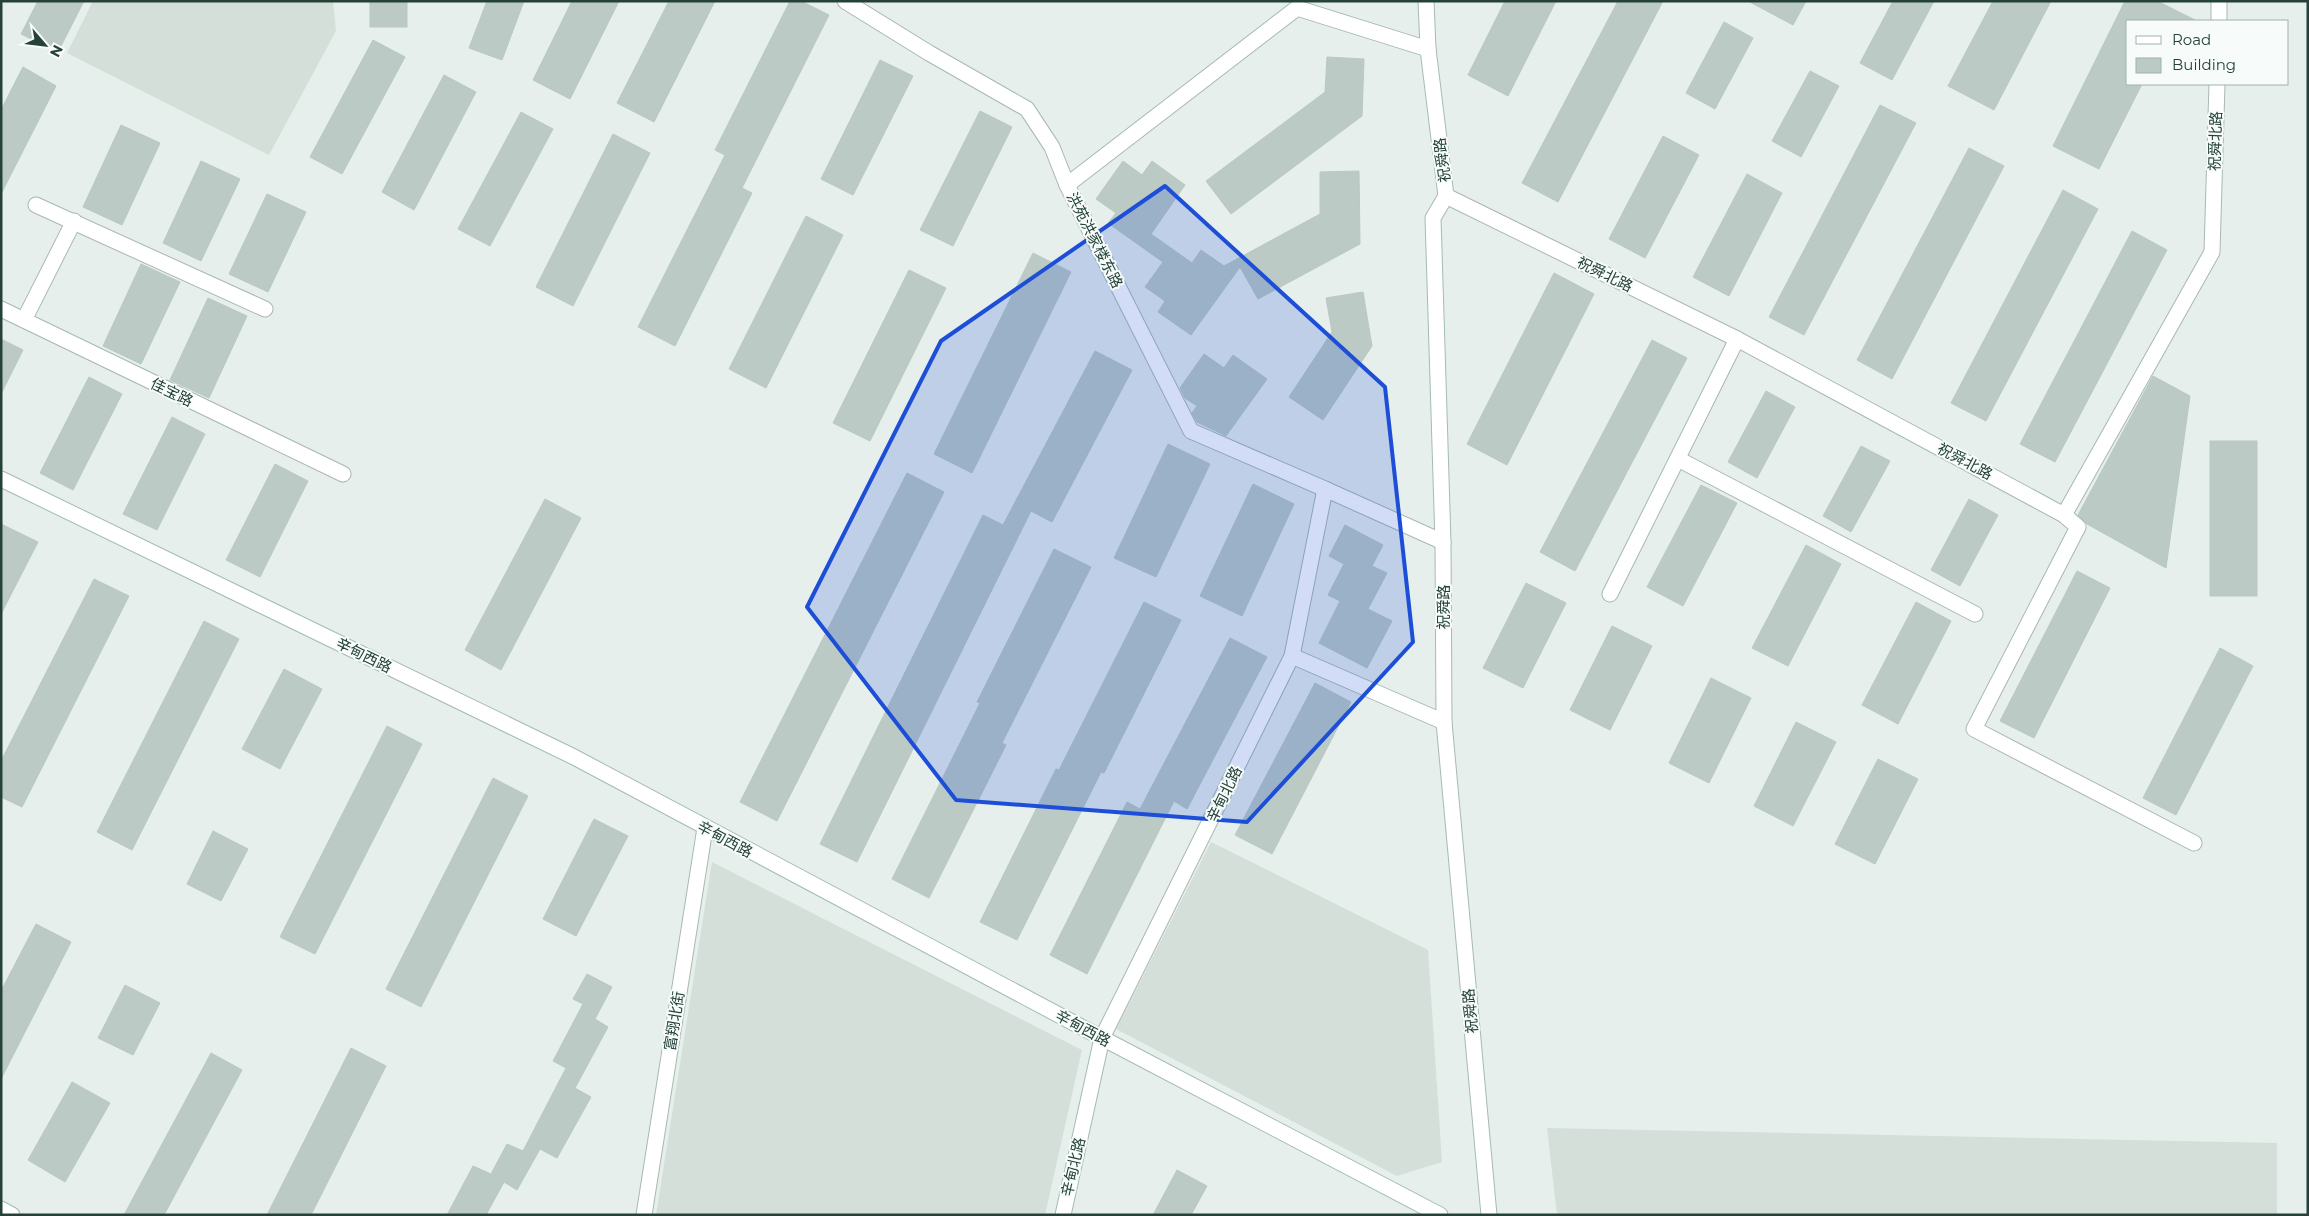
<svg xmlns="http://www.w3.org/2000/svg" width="2309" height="1216" font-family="Montserrat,'Noto Sans SC',sans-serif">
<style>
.built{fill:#d4dfda}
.building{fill:#bbcac4;stroke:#b8c9c2}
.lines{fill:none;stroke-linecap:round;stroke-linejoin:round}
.street-casing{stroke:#a8b8b2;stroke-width:17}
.secondary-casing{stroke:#a4bbb3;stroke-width:17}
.street{stroke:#fff;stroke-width:15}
.secondary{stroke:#fff;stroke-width:15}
.marked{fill:#1d4ed8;fill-opacity:0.2;stroke:#1d4ed8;stroke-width:4;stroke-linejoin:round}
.labels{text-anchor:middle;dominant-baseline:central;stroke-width:4;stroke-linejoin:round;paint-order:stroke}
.street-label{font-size:15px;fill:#24423a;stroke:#f7fbf9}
</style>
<rect width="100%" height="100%" fill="#e6efeb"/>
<g class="built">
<polygon points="93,1 333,1 336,31 269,155 67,53"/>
<polygon points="1211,842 1428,950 1442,1162 1397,1176 1116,1029"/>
<polygon points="712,862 1082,1050 1045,1215 656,1215"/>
<polygon points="1547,1128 2277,1143 2277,1215 1557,1215"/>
</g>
<g class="building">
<polygon points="38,1 84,1 58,52 21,34"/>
<rect x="370" y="1" width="37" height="26"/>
<polygon points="487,1 524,1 502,60 469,48"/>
<polygon points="572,1 619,1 570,99 533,80"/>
<polygon points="669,1 715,1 654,122 617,103"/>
<polygon points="790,1 801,1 829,15 742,188 752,193 675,346 638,327 725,155 715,150"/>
<polygon points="1505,1 1556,1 1508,96 1468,75"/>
<polygon points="1618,1 1663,1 1558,202 1522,183"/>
<polygon points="1748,1 1806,1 1793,25"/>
<polygon points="1893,1 1934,1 1892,80 1860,63"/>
<polygon points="1993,1 2051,1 1994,110 1948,86"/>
<polygon points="2125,1 2157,1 2197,21 2128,21 2128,84 2142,84 2099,169 2053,146"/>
<polygon points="1724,22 1753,38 1715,109 1686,93"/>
<polygon points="373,40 405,57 342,174 310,157"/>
<polygon points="1327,57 1364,59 1362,116 1231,214 1206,181 1325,92"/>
<polygon points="880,60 913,76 853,195 821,179"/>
<polygon points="23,67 56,86 1,194 1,110"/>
<polygon points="1810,71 1839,86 1801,157 1772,141"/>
<polygon points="444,75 476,92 414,210 382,192"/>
<polygon points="1880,105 1916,123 1804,335 1769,317"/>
<polygon points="980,111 1012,127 953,246 920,230"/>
<polygon points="521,112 553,129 490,246 458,229"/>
<polygon points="121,125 160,143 122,225 83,207"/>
<polygon points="613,134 650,153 573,306 536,287"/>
<polygon points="1663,136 1699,155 1645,258 1609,239"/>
<polygon points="1969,148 2004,166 1892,379 1857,360"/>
<polygon points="201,161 240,179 201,261 163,243"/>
<polygon points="1123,161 1142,175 1152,161 1185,185 1151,234 1192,263 1201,250 1224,266 1320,214 1320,172 1359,171 1360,244 1258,299 1240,267 1191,335 1158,312 1165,301 1145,287 1163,262 1108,223 1116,213 1096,199"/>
<polygon points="1747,174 1782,193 1729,296 1693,277"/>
<polygon points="2063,190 2098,209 1986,421 1951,403"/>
<polygon points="267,194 306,212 268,292 229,274"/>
<polygon points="806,216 843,235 766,388 729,369"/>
<polygon points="2132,231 2167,250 2055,462 2020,444"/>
<polygon points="1033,253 1071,272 972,473 934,454"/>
<polygon points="141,264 180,282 141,364 103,346"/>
<polygon points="909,270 946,288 870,441 833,423"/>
<polygon points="1554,273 1594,294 1507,465 1467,444"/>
<polygon points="1363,292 1372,346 1323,420 1289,397 1332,332 1326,298"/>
<polygon points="208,298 247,316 209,398 170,380"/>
<polygon points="1,339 23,350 1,394"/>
<polygon points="1652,340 1687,358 1575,571 1540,552"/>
<polygon points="1095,351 1132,370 1052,522 1031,511 857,862 820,844 983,515 1003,525"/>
<polygon points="1204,354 1224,368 1233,355 1267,379 1226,436 1197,422 1192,413 1197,406 1185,398 1180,388"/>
<polygon points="2153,376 2190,396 2166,568 2087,524 2078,515"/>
<polygon points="89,377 122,394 73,490 40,473"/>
<polygon points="1766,391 1795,407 1757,478 1728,462"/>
<polygon points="172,417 205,434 157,530 123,514"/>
<rect x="2210" y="441" width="47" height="155"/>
<polygon points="1168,444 1210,464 1156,577 1114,558"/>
<polygon points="1861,446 1890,461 1851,532 1823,516"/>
<polygon points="275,464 308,481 260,577 226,560"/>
<polygon points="907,473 944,492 777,821 740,802"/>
<polygon points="1253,484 1294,504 1242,616 1200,596"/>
<polygon points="1701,485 1737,503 1683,606 1647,587"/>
<polygon points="545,499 581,518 501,670 465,650"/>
<polygon points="1969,499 1998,515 1960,586 1931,570"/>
<polygon points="1,524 38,542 1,614"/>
<polygon points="1345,525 1383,545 1372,566 1387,573 1368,609 1392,621 1367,668 1319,643 1340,601 1328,595 1344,564 1329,556"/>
<polygon points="1806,545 1841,564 1788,666 1752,648"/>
<polygon points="1054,549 1091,567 1002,743 1006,745 929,898 892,879 980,703 977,702"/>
<polygon points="2077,571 2110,588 2034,738 2000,721"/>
<polygon points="94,579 129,596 22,807 1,797 1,761"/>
<polygon points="1526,583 1566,603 1523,688 1483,668"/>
<polygon points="1144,602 1181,620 1104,773 1101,772 1017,940 980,922 1056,769 1059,770"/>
<polygon points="1916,602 1951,621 1898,724 1862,705"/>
<polygon points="204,621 239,639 132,850 97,832"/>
<polygon points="1612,626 1652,646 1610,730 1570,710"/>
<polygon points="1230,638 1267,657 1187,809 1174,801 1087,974 1050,955 1127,802 1140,809"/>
<polygon points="2220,648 2253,666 2176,815 2143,798"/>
<polygon points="284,669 322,689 280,769 242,749"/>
<polygon points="1711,678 1751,698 1709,783 1669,763"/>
<polygon points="1315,683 1351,702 1272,854 1235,835"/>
<polygon points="1796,722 1836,742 1793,826 1754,806"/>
<polygon points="387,726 422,744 315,954 280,937"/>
<polygon points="1878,759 1918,779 1875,864 1835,844"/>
<polygon points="493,778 528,796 421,1007 386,989"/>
<polygon points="594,819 628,836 576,936 543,919"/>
<polygon points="213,831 248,849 221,901 187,884"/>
<polygon points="36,924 71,942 1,1079 1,991"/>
<polygon points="587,974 612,987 595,1019 608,1027 575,1088 591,1097 557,1158 540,1149 517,1190 504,1182 486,1215 447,1215 473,1166 491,1174 507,1144 523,1151 566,1068 553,1061 583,1004 573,999"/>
<polygon points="125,985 160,1003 133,1055 98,1038"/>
<polygon points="351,1048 386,1066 311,1215 267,1215"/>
<polygon points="211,1053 242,1070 164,1215 124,1215"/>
<polygon points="72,1082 110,1103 65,1182 28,1160"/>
<polygon points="1177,1170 1207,1186 1191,1215 1153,1215"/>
</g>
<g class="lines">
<defs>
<g id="street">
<polyline points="845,1 929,53 1027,109 1052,147 1067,185 1191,431 1325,489"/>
<polyline points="2219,21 2219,1"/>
<polyline points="1067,185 1297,8 1428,49"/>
<polyline points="1446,196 1737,339 2064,515 2212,252 2217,84"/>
<polyline points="36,205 265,309"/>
<polyline points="1,309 343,474"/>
<polyline points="24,320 74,221"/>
<polyline points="1678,459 1975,614"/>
<polyline points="2064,515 2078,527 1974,729 2194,843"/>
<polyline points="1610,594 1737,339"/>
<polyline points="1292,656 1444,722"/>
<polyline points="1102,1038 1292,656 1325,489 1443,542"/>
<polyline points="644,1215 705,828"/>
</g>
<g id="secondary">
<polyline points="1426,1 1428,49 1446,196 1433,218 1443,542 1444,722 1489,1215"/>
<polyline points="1,479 574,757 1102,1038 1440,1215"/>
<polyline points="1,1209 12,1215"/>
<polyline points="1063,1215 1102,1038"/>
</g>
</defs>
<use href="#street" class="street-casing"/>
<use href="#secondary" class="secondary-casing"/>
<use href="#street" class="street"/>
<use href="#secondary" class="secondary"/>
</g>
<path class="marked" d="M1165,186L1385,387L1413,642L1247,822L956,800L807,607L941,341Z"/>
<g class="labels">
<g class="street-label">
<text transform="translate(2215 141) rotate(-88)">祝舜北路</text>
<text transform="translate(1442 160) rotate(-97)">祝舜路</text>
<text transform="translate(1095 240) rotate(63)">洪苑洪家楼东路</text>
<text transform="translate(1605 274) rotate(26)">祝舜北路</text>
<text transform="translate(172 392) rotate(26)">佳宝路</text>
<text transform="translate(1965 461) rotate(28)">祝舜北路</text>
<text transform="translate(1443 607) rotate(-90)">祝舜路</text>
<text transform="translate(364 655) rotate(26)">辛甸西路</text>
<text transform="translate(1224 794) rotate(-64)">辛甸北路</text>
<text transform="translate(725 839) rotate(28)">辛甸西路</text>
<text transform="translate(1470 1011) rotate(-95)">祝舜路</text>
<text transform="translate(674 1021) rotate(-81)">富翔北街</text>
<text transform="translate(1083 1028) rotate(28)">辛甸西路</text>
<text transform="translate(1073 1167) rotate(-77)">辛甸北路</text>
</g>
</g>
<rect width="2309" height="1216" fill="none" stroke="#24423a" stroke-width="5"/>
<rect x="2126" y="20" width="162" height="65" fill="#f7fbf9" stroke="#a3b1ad"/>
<rect x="2136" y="36" width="25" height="8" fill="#ffffff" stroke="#a3b1ad"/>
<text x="2172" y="45" font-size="15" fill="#24423a">Road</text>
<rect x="2136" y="58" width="25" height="15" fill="#bbcac4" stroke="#a3b1ad"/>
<text x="2172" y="70" font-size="15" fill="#24423a">Building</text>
<g transform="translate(45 45) rotate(118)" stroke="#f7fbf9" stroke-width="4" paint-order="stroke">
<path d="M0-4L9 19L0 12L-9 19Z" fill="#24423a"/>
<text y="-8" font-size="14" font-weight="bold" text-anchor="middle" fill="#24423a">N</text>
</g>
</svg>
